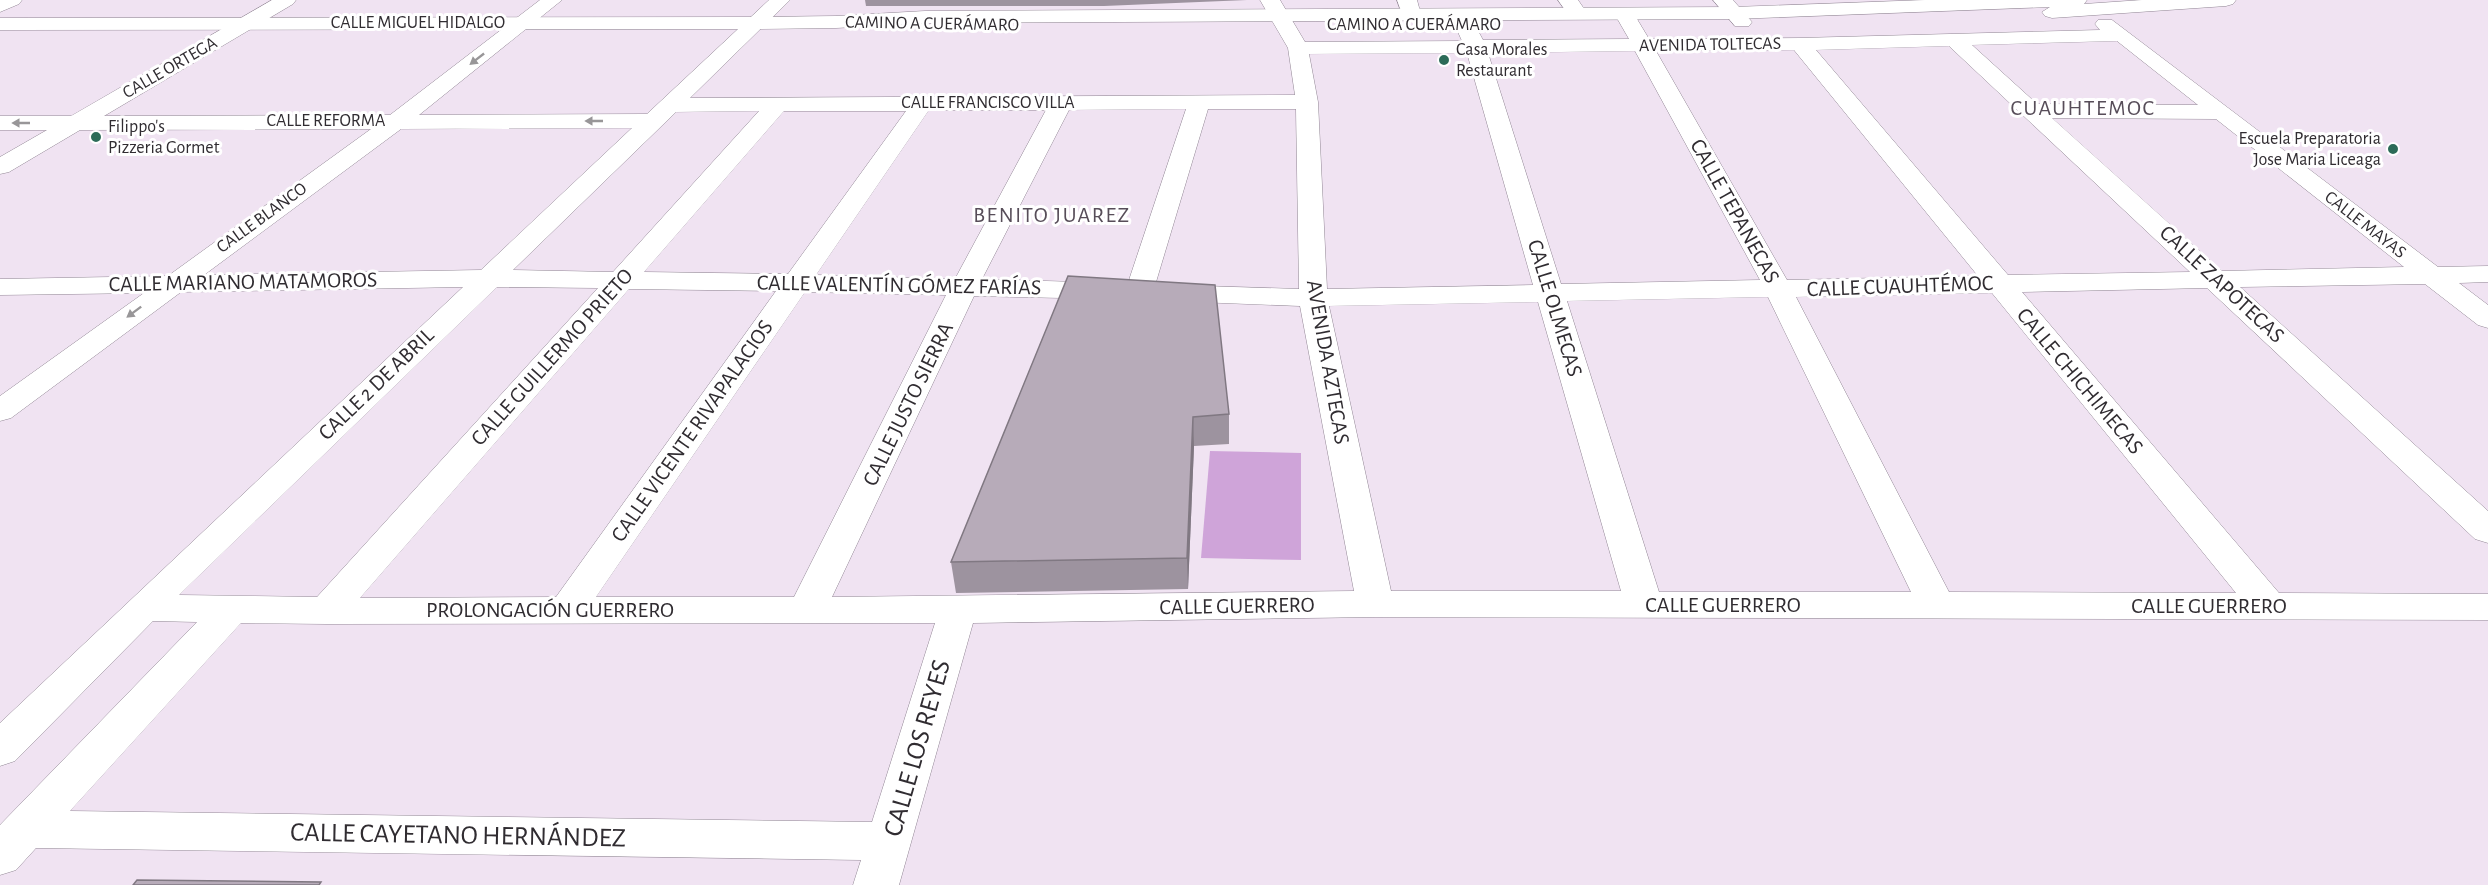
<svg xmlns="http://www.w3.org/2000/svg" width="2488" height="885" font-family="'Alegreya Sans',sans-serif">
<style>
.green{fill:#cfa4d9}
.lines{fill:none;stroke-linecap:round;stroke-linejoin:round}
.minor-casing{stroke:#918694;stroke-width:1}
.major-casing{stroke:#918694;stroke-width:1}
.minor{fill:#fff;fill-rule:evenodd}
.major{fill:#fff;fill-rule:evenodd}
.wall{fill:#9d939f}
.shaded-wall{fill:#807882}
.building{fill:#b7abb9;stroke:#807882;stroke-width:1.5}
.oneway{fill:#989698}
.poi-dot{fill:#2c6b58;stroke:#fff;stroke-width:2}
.labels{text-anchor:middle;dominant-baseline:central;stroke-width:6;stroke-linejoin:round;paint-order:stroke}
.far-street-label{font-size:18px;fill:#302c31;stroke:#fff}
.far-poi-label{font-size:18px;fill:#302c31;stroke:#fff;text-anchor:start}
.far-quarter-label{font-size:22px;letter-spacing:1.5px;fill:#574d59;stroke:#fff}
.street-label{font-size:22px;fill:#302c31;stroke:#fff}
.near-street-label{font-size:27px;fill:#302c31;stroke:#fff}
</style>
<rect width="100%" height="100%" fill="#f0e3f2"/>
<polygon class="green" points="1210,451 1301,453 1301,560 1201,558"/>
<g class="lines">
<defs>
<g id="minor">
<polygon points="0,0 22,0 19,4 0,12"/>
<path d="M272,0H296L293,4L104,116L390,115L540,0H562L419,115L647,114L769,0H790L690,98L1295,95L1288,48L1260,0H1280L1305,42L1462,41L1450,14L1453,10H1467L1483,40L1629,39L1614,13L1617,9H1631L1649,39L1800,38L2100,30L2095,24L2098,20H2112L2438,267L2488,266V282L2459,283L2488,305V328L2478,325L2425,284L2240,287L2488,511V543L2475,539L2207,288L2022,292L2279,593L2488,594V620L1375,617L973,623L899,885H853L861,860L36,848L16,870L0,875V825L197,622L153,621L15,761L0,766V723L463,287L181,292L11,418L0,421V396L144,293L0,295V279L168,276L371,129L80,130L9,172L0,174V157L47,130H0V116H71ZM2117,41L2198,105L2037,104L1972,45ZM1949,46L2190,272L2008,275L1816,50ZM1794,50L1978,276L1787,280L1656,51ZM1635,51L1760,280L1561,284L1488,53ZM1467,53L1533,285L1327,289L1318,102L1309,54ZM1186,109L1125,292L1129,298L1139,300L1149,298L1153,292L1208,109H1296L1299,289L1172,285L1162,287L1158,293L1162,299L1172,301L1300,306L1354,591L832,597L974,296L1108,299L1118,297L1122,291L1118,285L1108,283L982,279L1069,110ZM929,110H1046L955,279L816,275ZM759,111L613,272L513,270L676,112ZM784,111H906L788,274L644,272ZM2052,118L2216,119L2404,267L2222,271ZM632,128L481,270L204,275L401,129ZM497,287L598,288L317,597L179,595ZM629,289L776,291L556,597L360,598ZM805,292L946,295L794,597H596ZM1992,293L2236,593L1949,592L1796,297ZM1768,297L1911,592H1659L1567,301ZM1538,302L1621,591H1391L1329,306ZM241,623L327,624L935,623L872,822L70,811Z"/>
<polygon points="1397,0 1417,0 1421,15 1418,19 1404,19"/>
<polygon points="1558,0 1578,0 1587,13 1584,17 1570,17"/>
<polygon points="1713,0 1733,0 1752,22 1749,26 1735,26"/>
</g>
<polygon id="major" points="1925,0 2087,0 2084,4 2142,0 2236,0 2233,4 2226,6 2052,18 2045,16 2042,12 2050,7 1734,19 925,23 836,28 755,29 0,30 0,18 755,17 836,16 925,11 1734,7"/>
</defs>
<use href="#minor" class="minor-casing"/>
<use href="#major" class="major-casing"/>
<use href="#minor" class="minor"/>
<use href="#major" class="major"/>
</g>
<g class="wall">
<polygon points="865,0 1247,0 1104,6 866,6"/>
<polygon points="1068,276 1229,414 1229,444 1194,446 1188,589 956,593 951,562"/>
</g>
<polygon class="shaded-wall" points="1193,417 1194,446 1188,589 1187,558"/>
<g class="building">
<polygon points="1068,276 1215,285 1229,414 1193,417 1187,558 951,562"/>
<polygon points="137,880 321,882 319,885 133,885"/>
</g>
<defs><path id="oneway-solid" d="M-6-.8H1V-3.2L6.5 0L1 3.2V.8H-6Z" transform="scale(1.5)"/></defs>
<g class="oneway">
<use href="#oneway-solid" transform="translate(477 59) rotate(142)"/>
<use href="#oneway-solid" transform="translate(594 121) rotate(-180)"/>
<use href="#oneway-solid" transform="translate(21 123) rotate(180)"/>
<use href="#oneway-solid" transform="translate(134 312) rotate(143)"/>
</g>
<g class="poi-dot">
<circle cx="1444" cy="60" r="6"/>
<circle cx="96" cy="137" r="6"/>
<circle cx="2393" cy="149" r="6"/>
</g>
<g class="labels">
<g class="far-street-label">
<text x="418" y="23">CALLE MIGUEL HIDALGO</text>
<text transform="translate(932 24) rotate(1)">CAMINO A CUERÁMARO</text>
<text x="1414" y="25">CAMINO A CUERÁMARO</text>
<text transform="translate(1710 45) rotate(-1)">AVENIDA TOLTECAS</text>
<text transform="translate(170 68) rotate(-30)">CALLE ORTEGA</text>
<text x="988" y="103">CALLE FRANCISCO VILLA</text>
<text x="326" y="121">CALLE REFORMA</text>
<text transform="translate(262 218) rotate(-36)">CALLE BLANCO</text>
<text transform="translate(2365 225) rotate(38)">CALLE MAYAS</text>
</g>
<g class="far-poi-label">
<text x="1456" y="50">Casa Morales<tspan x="1456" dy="21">Restaurant</tspan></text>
<text x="108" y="127">Filippo's<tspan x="108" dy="21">Pizzeria Gormet</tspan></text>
<text x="2381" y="139" text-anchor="end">Escuela Preparatoria<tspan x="2381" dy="21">Jose Maria Liceaga</tspan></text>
</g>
<g class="far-quarter-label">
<text x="2083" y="108">CUAUHTEMOC</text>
<text x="1052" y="215">BENITO JUAREZ</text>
</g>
<g class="street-label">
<text transform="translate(1735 211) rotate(61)">CALLE TEPANECAS</text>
<text transform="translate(243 282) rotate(-1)">CALLE MARIANO MATAMOROS</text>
<text transform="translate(2222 284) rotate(43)">CALLE ZAPOTECAS</text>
<text transform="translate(899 285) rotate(1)">CALLE VALENTÍN GÓMEZ FARÍAS</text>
<text transform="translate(1900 286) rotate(-2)">CALLE CUAUHTÉMOC</text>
<text transform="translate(1555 308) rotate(73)">CALLE OLMECAS</text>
<text transform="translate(552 357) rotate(-48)">CALLE GUILLERMO PRIETO</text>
<text transform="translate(1328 362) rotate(80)">AVENIDA AZTECAS</text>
<text transform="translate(2080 381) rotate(50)">CALLE CHICHIMECAS</text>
<text transform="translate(376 384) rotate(-44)">CALLE 2 DE ABRIL</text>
<text transform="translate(908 404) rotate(-64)">CALLE JUSTO SIERRA</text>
<text transform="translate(692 431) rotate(-55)">CALLE VICENTE RIVAPALACIOS</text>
<text x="1723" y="605">CALLE GUERRERO</text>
<text transform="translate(1237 606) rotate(-1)">CALLE GUERRERO</text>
<text x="2209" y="606">CALLE GUERRERO</text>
<text x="550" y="610">PROLONGACIÓN GUERRERO</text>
</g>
<g class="near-street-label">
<text transform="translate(917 748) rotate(-74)">CALLE LOS REYES</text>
<text transform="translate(458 835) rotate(1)">CALLE CAYETANO HERNÁNDEZ</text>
</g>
</g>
</svg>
